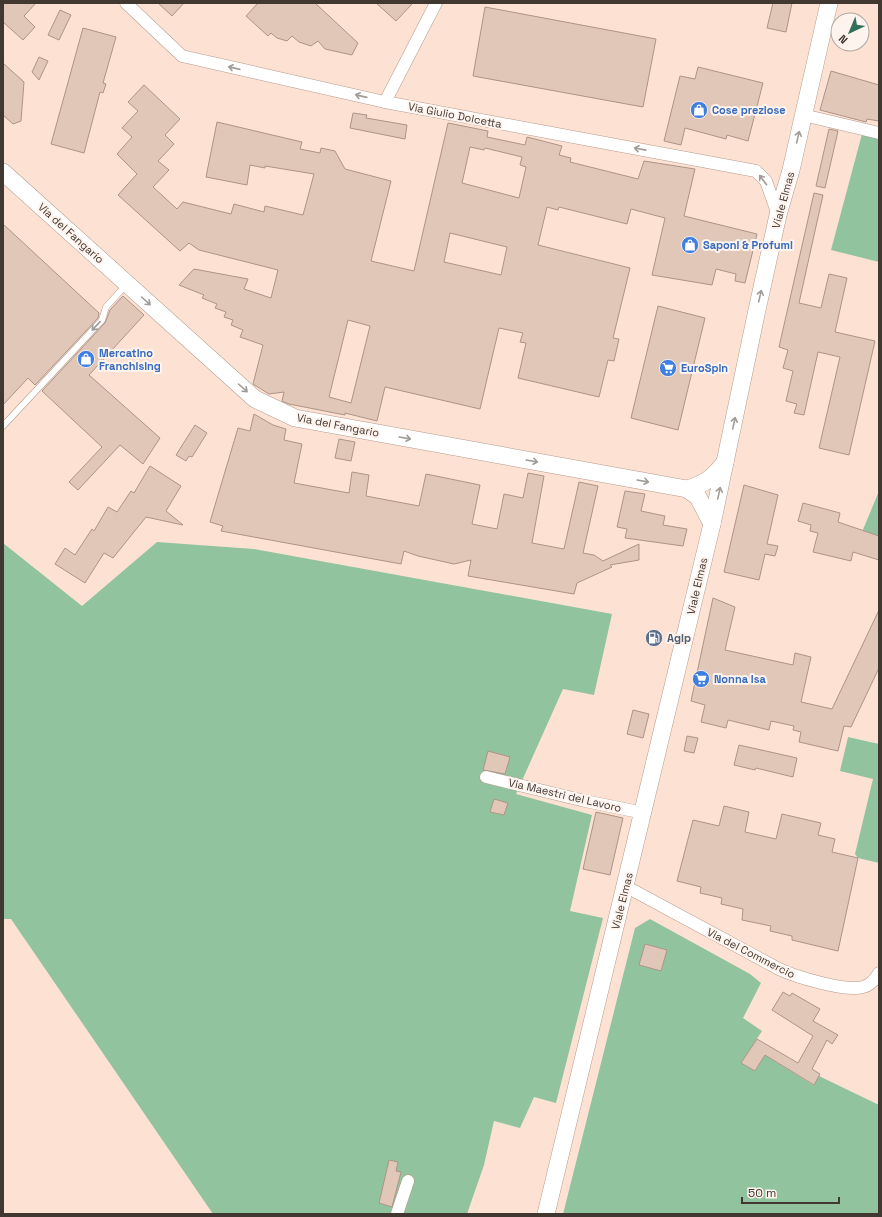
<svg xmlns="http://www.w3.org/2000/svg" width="882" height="1217" font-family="'Space Grotesk',sans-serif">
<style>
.green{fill:#92c39f}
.building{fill:#e1c7b8;stroke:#ad9486;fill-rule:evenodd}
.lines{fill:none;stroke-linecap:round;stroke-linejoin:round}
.lane-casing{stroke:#b49b8c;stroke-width:7}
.street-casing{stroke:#b49b8c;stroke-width:13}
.secondary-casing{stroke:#b49b8c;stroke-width:18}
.lane{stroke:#fff;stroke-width:6}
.street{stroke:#fff;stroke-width:12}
.secondary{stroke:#fff;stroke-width:17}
.oneway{stroke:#a09c98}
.labels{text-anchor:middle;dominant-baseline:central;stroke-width:4;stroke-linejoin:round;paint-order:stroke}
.shop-label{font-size:11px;font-weight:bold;fill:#366cbe;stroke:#fef3ed;text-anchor:start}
.street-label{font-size:11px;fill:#423832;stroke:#fef3ed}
.service-label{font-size:11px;font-weight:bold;fill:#4e5e75;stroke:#fef3ed;text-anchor:start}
</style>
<rect width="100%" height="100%" fill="#fde2d3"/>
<g class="green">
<polygon points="862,134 879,138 879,262 831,250"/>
<polygon points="879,491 879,538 862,532"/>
<polygon points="157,542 254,549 612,614 594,695 563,689 516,794 592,815 570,911 603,918 556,1103 534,1097 520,1128 494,1121 484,1165 467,1214 213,1214 11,919 3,919 3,543 82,606"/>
<polygon points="848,737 879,744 879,863 858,858 855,854 873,779 840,771"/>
<polygon points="650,919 750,974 761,983 743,1018 762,1031 741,1063 765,1055 813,1085 819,1076 879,1105 879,1214 563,1214 635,928"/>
</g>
<g class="building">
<polygon points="3,3 36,3 24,16 35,27 23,40 3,22"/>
<polygon points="158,3 184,3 172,16"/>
<polygon points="258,3 315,3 358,43 352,55 325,49 318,41 311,46 299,42 292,36 287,41 277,38 271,33 268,36 246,16"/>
<polygon points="376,3 413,3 396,21"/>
<polygon points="773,3 792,3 786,32 767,28"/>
<polygon points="485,7 656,39 643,107 473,76"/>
<polygon points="60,10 71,15 59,40 48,35"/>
<polygon points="83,28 116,37 103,83 106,84 103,93 100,92 84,153 51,144"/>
<polygon points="39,57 48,61 39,80 32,72"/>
<polygon points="3,63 24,82 21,121 13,124 3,115"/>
<polygon points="698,67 763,83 748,141 727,135 726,139 685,128 681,145 664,141 680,76 695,79"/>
<polygon points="831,71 879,85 879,121 867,119 866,122 820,110"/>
<path d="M144,85L180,119L165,135L174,144L158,161L169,170L153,187L177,209L183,202L231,214L234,204L264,212L265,206L303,215L314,174L265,166V168L250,165L247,185L206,177L217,122L302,142L300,149L320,153L321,148L335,151L345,169L391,181L371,261L414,271L448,123L488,131L487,137L525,145L527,137L562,146L559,155L571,158L570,162L638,179L644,161L695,169L684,216L757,234L745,283L735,281L736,274L716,269L712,285L652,275L665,218L631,209L627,224L559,207L558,210L547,207L538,245L630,268L613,338L619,339L614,361L608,360L599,397L518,378L526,343L520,342L523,333L499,328L480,409L385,387L377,421L345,413V415L289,404L282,401L284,392L269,394L253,384L263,345L240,337L243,330L231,325L233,320L224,317L226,312L215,308L217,304L202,298L204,295L179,285L194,269L248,279L244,289L271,298L278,270L199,250L189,243L180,251L118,195L137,174L117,154L132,137L122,128L138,111L128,102ZM470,147L484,150L485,148L522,157L520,165L526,167L519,198L462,183ZM450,233L507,247L501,275L444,262ZM348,320L370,326L351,403L329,397Z"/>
<polygon points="353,113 367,115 366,118 407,125 405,139 350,128"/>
<polygon points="829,129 838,131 825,188 816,186"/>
<polygon points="814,193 823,195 799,303 821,308 829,274 847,278 835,332 875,341 849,455 819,448 840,357 818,352 804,415 794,413 797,404 786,401 793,371 783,368 788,350 779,347"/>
<polygon points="3,224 99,313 98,318 35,385 28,378 3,405"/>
<polygon points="123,296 144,315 89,375 160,438 143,464 120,445 78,490 69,482 102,447 42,391 105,323 110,310"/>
<polygon points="658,306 705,318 678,430 631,418"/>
<polygon points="254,414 273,425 286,429 284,440 302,444 294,483 349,493 352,472 369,475 366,496 419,506 426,474 480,485 472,524 497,529 504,494 523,498 528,473 544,476 532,543 564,549 579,482 598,486 583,553 594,555 603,561 639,544 639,560 610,565 612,567 577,583 574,594 468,576 471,560 454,564 418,556 404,551 401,564 221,531 223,526 210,522 238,428 250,431"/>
<polygon points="195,425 207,433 192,457 189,456 186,461 176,455"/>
<polygon points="339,439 355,442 351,461 335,458"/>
<polygon points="150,466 181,486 166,511 183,525 146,517 113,558 104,553 85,583 55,564 65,548 75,555 92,529 94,531 108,507 117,512 131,491 134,493"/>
<polygon points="744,485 778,495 767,544 778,546 775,556 765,554 759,580 724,572"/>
<polygon points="625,491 645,494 641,511 665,516 663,525 687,529 683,546 625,538 627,529 617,527"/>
<polygon points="803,503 840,513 838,522 879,536 879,560 853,552 851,561 813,552 818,533 810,531 811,525 798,521"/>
<polygon points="713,598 735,607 725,650 793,665 795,653 811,657 801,702 832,709 879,610 879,668 851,727 844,726 838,751 799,742 801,732 793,730 794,726 771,721 769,730 728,720 726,728 701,722 705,705 691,701"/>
<polygon points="633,710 649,714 643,738 627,734"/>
<polygon points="687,736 698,738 694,753 684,751"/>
<polygon points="739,745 797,758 793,777 756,768 755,770 734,765"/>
<polygon points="488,751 510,757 505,774 483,770"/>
<polygon points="494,799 508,803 504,815 490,812"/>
<polygon points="724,806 749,812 745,832 776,839 782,814 821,823 818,835 835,839 832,852 858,858 838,951 792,940 792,936 770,931 771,926 742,920 743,909 721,904 722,898 700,893 701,887 677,881 693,820 719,826"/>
<polygon points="596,812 623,818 610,875 583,869"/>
<polygon points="645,944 667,950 661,971 639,965"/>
<polygon points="783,992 790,996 792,993 820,1009 813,1021 838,1035 832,1044 827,1040 812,1069 820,1074 814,1085 765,1055 755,1071 741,1063 757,1039 798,1063 813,1036 772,1010"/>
<polygon points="389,1160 398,1162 396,1171 401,1172 392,1207 379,1203"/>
</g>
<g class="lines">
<defs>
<polyline id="lane" points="3,426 102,320 106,307 126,285"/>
<g id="street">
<polyline points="126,3 182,56 385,102 756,171 766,181 778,215"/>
<polyline points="385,102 436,3"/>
<polyline points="803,115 879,133"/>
<polyline points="486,777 585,801 644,813"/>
<path d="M625,886L779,969C796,977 846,992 863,987C871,985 875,980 879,973"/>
<polyline points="397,1214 408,1181"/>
</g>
<g id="secondary">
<polyline points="3,172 255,399 295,418 687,489 698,497 712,524"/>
<path d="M687,489C705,484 714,477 725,462"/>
<polyline points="546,1214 712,524 757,310 778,215 791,170 829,3"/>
</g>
</defs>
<use href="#lane" class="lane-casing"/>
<use href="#street" class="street-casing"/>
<use href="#secondary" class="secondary-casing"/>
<use href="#lane" class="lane"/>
<use href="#street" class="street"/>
<use href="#secondary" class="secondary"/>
</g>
<defs><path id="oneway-shaft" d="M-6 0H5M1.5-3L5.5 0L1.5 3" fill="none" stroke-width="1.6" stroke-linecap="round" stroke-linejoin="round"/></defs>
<g class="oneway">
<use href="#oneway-shaft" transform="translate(234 68) rotate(-167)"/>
<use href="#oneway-shaft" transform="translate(361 96) rotate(-167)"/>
<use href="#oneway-shaft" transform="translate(798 137) rotate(-77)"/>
<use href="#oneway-shaft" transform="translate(640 149) rotate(-169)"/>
<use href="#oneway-shaft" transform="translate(763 180) rotate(-127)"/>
<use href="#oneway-shaft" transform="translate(760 296) rotate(-77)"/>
<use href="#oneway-shaft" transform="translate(146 301) rotate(42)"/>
<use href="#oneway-shaft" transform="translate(96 326) rotate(133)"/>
<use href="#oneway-shaft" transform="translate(243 388) rotate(42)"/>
<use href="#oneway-shaft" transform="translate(734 423) rotate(-78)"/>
<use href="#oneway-shaft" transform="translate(405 438) rotate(10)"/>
<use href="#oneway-shaft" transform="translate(532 461) rotate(10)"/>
<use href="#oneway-shaft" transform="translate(643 481) rotate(10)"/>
<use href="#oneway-shaft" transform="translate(719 493) rotate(-78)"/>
</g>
<defs>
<symbol id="shop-disc" viewBox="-11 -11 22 22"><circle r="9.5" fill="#3f7fe0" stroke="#fef3ed"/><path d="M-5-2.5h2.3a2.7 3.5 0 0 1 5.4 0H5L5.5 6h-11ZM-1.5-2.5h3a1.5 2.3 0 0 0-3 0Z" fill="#fff"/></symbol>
<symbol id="supermarket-disc" viewBox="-11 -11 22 22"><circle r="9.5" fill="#3f7fe0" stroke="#fef3ed"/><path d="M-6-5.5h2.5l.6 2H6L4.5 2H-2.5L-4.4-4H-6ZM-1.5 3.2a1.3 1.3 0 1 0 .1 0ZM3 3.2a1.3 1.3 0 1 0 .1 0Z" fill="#fff"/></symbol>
<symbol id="fuel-disc" viewBox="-11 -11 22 22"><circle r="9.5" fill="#5c6f8a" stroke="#fef3ed"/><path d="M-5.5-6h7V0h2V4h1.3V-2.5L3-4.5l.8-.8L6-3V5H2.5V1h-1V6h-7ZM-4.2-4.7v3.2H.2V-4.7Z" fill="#fff"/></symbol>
</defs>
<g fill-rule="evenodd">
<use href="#shop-disc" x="689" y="100" width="20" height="20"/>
<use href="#shop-disc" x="680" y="235" width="20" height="20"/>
<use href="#shop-disc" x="76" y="349" width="20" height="20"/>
<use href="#supermarket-disc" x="658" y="358" width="20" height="20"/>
<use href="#fuel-disc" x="644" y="628" width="20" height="20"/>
<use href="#supermarket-disc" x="691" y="669" width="20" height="20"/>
</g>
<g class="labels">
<g class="shop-label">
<text x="712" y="110">Cose preziose</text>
<text x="703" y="245">Saponi &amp; Profumi</text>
<text x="99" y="353">Mercatino<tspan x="99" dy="13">Franchising</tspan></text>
<text x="681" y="368">EuroSpin</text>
<text x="714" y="679">Nonna Isa</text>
</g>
<g class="street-label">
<text transform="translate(455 115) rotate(11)">Via Giulio Dolcetta</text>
<text transform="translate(783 200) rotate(-75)">Viale Elmas</text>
<text transform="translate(71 233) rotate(42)">Via del Fangario</text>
<text transform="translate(338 425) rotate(11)">Via del Fangario</text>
<text transform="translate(697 586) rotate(-77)">Viale Elmas</text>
<text transform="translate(565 795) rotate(13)">Via Maestri del Lavoro</text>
<text transform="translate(622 901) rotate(-76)">Viale Elmas</text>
<text transform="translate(751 953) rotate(27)">Via del Commercio</text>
</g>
<g class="service-label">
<text x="667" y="638">Agip</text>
</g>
</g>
<rect width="882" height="1217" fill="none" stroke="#423832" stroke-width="8"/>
<g transform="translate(850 32) rotate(224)"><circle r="19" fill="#fef3ed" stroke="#b3a8a2"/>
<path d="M0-3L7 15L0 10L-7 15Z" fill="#33705c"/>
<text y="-6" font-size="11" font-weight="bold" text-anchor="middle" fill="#423832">N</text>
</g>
<path d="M742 1197v6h97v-6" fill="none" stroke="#423832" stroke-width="2"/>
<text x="748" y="1197" font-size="12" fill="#423832" stroke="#fef3ed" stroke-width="3" paint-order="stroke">50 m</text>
</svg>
